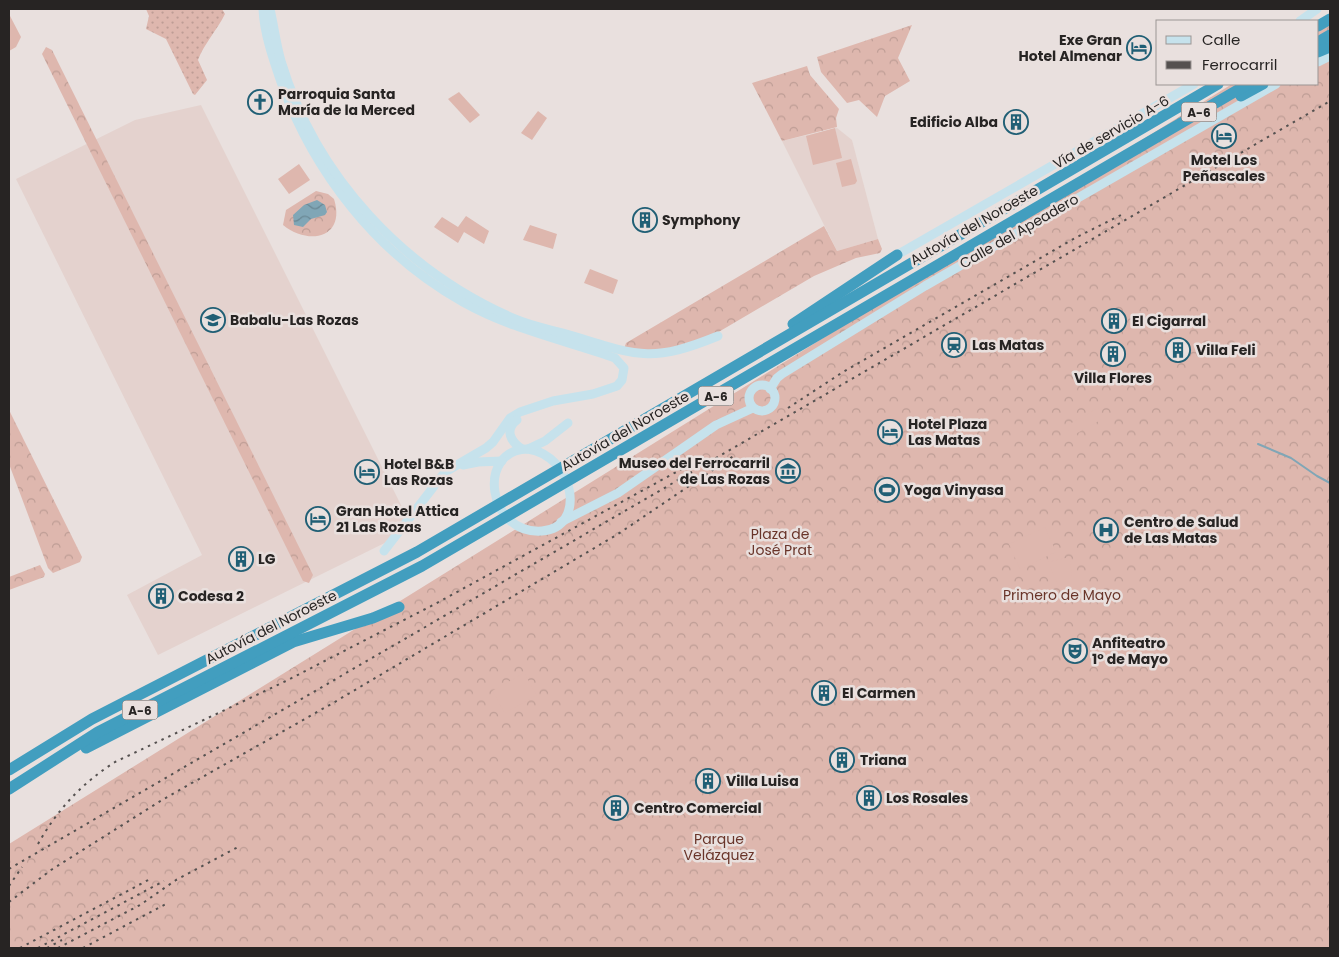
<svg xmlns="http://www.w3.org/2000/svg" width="1339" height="957" font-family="Poppins,sans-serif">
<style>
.built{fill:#e4d2ce}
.grass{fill:url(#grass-dots)}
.forest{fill:url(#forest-crowns)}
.garden{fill:#deb7ae}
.water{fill:url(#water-waves)}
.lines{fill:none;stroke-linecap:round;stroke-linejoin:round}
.stream{stroke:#80a6b6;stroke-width:2}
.secondary{stroke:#c6e2ec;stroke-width:9}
.highway{stroke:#429ebf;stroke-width:11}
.rail{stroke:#555150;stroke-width:2;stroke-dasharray:2.5 5;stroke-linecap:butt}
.labels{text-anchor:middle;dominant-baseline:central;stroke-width:5;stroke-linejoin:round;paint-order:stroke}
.shield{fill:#e9e0de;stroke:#615c5b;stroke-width:1}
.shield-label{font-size:12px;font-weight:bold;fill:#272423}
.poi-label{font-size:14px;font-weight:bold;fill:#272423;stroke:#e9e0de;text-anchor:start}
.street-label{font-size:14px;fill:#272423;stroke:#e9e0de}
.park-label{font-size:14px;fill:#693429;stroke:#e9e0de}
</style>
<defs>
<pattern id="grass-dots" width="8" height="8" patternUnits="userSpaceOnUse" patternTransform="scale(1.25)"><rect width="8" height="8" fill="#deb7ae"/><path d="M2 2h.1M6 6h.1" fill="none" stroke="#be9d95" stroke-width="1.8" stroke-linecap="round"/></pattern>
<pattern id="forest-crowns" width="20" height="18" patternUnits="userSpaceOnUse" patternTransform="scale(1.25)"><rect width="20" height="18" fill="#deb7ae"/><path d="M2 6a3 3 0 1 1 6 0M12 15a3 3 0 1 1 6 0" fill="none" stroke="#be9d95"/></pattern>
<pattern id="water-waves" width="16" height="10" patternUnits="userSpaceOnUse" patternTransform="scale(1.25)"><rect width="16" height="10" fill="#80a6b6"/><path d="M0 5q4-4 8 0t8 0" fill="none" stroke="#698794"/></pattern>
</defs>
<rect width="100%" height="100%" fill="#e9e0de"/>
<g class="built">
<polygon points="201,105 413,529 158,655 127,595 202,555 16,179 135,120"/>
<polygon points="837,128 852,140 878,239 837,251 782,141"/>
</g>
<path class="grass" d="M146,9H222L225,14C217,30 204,44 198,60L207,80L195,95L193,94L166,39L146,29L149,16Z"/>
<g class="forest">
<polygon points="1330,23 1330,948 9,948 9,844 1232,84 1318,84 1318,31"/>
<polygon points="912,25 898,58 910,81 885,96 877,117 859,100 847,103 821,72 817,57"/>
<polygon points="46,47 52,50 313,575 309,583 303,581 42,54"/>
<polygon points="807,66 810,75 839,109 836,118 837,127 782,141 752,83"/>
<path d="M316,191L328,194L334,199C346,238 309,246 283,225L286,210Z"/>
<polygon points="824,226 837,251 878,239 882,249 880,253 856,258 814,276 710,337 662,353 624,349 626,343"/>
<polygon points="9,410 82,557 80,562 53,573 48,568 9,464"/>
<polygon points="40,565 45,574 44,577 9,590 9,577"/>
</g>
<g class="garden">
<polygon points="9,14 21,37 16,47 9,51"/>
<polygon points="459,92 480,115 470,123 448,99"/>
<polygon points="538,111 547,118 532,140 521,133"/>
<polygon points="835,128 842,158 813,165 806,136"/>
<polygon points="851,159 857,181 855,184 842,187 836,163"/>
<polygon points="299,164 310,180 289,194 278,179"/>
<polygon points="466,216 489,231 484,244 464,232 458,243 434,227 442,217 458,227"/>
<polygon points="530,225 557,234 553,249 523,240"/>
<polygon points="590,269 618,280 613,294 584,283"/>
<polygon points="1098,408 1104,418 1072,436 1066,426"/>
<polygon points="1045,527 1056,552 1020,569 1009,544"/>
<polygon points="1066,558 1070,561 1072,576 1085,589 1084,595 1076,599 1069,593 1061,592 1048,562"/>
<polygon points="524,673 537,695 505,713 492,691"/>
<polygon points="705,829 740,841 734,858 699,847"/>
</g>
<polygon class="water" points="317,200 325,205 327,212 325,215 311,219 303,227 294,225 293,215 304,205"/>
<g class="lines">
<polyline class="stream" points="1258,444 1291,458 1317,476 1330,483"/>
<g class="secondary">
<path d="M263,9C264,33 273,59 281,82C314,173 377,254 463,302C511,329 564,340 615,358L624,368L622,380L617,386L593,394L553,401L520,412L510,418L493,442L486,448L445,472L384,551"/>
<path d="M270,9C274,26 276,44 281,61C316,177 404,271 515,319C533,327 554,330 573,336C637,356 652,363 718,336"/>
<polyline points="1300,21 1317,9"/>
<polyline points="1318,62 1330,56"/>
<polyline points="897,255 1194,84"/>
<circle cx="762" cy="398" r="13"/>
<polyline points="770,389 777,378 782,374 925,286 1276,84"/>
<path d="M517,420C504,430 511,442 522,449"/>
<path d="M528,449C575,456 587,528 542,531C487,535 476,449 528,449Z"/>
<polyline points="528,449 545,441 568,423"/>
<polyline points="463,465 478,462 502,461"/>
<polyline points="561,522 618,493 716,425 753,408"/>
</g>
<g class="highway">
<polyline points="1318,26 1330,19"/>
<polyline points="1318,42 1330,35"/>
<polyline points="1318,52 1330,47"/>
<polyline points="1241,96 1263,84"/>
<polyline points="793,324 897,255"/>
<polyline points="86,748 293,642 373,618 399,607"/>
<polyline points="9,770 92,719 417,552 1218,84"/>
<polyline points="9,789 98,732 422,566 1248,84"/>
</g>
<g class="rail">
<polyline points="788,408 843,372 1075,238 1121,215"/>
<path d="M38,844C57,810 82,783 115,762L286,681L435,604L700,459"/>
<polyline points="9,869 1330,101"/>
<polyline points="9,886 22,867"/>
<polyline points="9,902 51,870 162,800 333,703 618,534 735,455"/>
<polyline points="20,948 152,878"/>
<polyline points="38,948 164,881"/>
<polyline points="47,948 62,940"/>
<polyline points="58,948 140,905 176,880 238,847"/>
<polyline points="83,948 166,904"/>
</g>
</g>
<defs>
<symbol id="hotel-ring" viewBox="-11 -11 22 22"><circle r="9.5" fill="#e9e0de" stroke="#205f75" stroke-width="1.5"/><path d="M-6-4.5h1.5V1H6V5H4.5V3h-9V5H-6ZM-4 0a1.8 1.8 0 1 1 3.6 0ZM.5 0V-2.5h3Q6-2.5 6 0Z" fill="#205f75"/></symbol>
<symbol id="church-ring" viewBox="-11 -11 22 22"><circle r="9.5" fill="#e9e0de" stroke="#205f75" stroke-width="1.5"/><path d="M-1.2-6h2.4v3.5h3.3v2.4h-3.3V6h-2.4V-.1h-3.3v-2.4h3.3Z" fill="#205f75"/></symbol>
<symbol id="building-ring" viewBox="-11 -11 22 22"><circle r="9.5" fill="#e9e0de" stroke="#205f75" stroke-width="1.5"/><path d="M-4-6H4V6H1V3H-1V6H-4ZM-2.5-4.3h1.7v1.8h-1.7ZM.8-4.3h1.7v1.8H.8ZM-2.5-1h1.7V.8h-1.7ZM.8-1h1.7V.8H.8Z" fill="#205f75"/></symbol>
<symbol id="school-ring" viewBox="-11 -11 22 22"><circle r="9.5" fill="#e9e0de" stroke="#205f75" stroke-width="1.5"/><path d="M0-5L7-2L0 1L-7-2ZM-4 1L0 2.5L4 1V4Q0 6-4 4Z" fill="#205f75"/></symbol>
<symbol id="station-ring" viewBox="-11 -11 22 22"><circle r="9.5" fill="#e9e0de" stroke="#205f75" stroke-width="1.5"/><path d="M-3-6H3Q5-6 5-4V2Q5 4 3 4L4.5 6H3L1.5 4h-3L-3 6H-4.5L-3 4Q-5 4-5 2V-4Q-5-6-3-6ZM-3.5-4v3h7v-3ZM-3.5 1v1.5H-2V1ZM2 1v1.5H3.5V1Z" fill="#205f75"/></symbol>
<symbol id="museum-ring" viewBox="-11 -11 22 22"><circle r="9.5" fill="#e9e0de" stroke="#205f75" stroke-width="1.5"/><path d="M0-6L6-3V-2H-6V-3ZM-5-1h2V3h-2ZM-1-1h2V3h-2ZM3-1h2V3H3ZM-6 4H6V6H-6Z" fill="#205f75"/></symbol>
<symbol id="stadium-ring" viewBox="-11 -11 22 22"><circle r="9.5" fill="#e9e0de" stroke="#205f75" stroke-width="1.5"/><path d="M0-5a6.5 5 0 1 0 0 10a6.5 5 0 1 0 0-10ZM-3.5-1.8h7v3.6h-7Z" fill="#205f75"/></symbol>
<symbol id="hospital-ring" viewBox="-11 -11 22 22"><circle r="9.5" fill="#e9e0de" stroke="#205f75" stroke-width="1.5"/><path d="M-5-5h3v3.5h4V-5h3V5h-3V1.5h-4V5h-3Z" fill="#205f75"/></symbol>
<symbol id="theatre-ring" viewBox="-11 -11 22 22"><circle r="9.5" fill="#e9e0de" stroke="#205f75" stroke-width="1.5"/><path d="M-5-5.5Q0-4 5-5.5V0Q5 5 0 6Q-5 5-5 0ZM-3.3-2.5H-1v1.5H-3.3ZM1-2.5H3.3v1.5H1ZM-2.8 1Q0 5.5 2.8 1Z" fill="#205f75"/></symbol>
</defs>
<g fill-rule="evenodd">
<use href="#hotel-ring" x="1125" y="34" width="28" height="28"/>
<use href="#church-ring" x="246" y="88" width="28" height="28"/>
<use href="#building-ring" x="1002" y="108" width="28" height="28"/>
<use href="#hotel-ring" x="1210" y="122" width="28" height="28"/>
<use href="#building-ring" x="631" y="206" width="28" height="28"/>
<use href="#school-ring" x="199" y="306" width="28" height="28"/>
<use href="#building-ring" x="1100" y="307" width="28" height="28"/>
<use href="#station-ring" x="940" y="331" width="28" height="28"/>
<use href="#building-ring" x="1164" y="336" width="28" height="28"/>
<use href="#building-ring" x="1099" y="340" width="28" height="28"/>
<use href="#hotel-ring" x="876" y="418" width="28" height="28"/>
<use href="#museum-ring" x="774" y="457" width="28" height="28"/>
<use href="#hotel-ring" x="353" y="458" width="28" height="28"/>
<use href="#stadium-ring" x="873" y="476" width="28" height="28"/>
<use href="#hotel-ring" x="304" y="505" width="28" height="28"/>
<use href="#hospital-ring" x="1092" y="516" width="28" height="28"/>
<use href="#building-ring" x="227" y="545" width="28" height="28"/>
<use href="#building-ring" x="147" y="582" width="28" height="28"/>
<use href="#theatre-ring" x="1061" y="637" width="28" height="28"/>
<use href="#building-ring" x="810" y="679" width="28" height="28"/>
<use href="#building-ring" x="828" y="746" width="28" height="28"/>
<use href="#building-ring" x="694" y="767" width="28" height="28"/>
<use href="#building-ring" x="855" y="784" width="28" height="28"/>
<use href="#building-ring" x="602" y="794" width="28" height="28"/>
</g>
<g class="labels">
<g class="shield">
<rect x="1181.5" y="102.5" width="35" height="19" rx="4"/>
<rect x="698.5" y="386.5" width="35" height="19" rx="4"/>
<rect x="122.5" y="700.5" width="35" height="19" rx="4"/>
</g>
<g class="shield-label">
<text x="1199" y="112">A-6</text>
<text x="716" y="396">A-6</text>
<text x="140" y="710">A-6</text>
</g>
<g class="poi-label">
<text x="1122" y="40" text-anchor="end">Exe Gran<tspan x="1122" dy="16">Hotel Almenar</tspan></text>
<text x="278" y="94">Parroquia Santa<tspan x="278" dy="16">María de la Merced</tspan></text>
<text x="998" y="122" text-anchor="end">Edificio Alba</text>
<text x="1224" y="160" text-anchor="middle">Motel Los<tspan x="1224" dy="16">Peñascales</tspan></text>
<text x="662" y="220">Symphony</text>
<text x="230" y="320">Babalu-Las Rozas</text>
<text x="1132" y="321">El Cigarral</text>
<text x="972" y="345">Las Matas</text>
<text x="1196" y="350">Villa Feli</text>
<text x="1113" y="378" text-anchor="middle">Villa Flores</text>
<text x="908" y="424">Hotel Plaza<tspan x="908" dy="16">Las Matas</tspan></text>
<text x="770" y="463" text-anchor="end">Museo del Ferrocarril<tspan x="770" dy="16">de Las Rozas</tspan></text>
<text x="384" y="464">Hotel B&amp;B<tspan x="384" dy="16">Las Rozas</tspan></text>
<text x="904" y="490">Yoga Vinyasa</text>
<text x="336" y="511">Gran Hotel Attica<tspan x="336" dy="16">21 Las Rozas</tspan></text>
<text x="1124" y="522">Centro de Salud<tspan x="1124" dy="16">de Las Matas</tspan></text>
<text x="258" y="559">LG</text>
<text x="178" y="596">Codesa 2</text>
<text x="1092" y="643">Anfiteatro<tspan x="1092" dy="16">1° de Mayo</tspan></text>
<text x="842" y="693">El Carmen</text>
<text x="860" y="760">Triana</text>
<text x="726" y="781">Villa Luisa</text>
<text x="886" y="798">Los Rosales</text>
<text x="634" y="808">Centro Comercial</text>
</g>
<g class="street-label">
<text transform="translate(1111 132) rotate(-30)">Vía de servicio A-6</text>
<text transform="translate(974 225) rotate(-30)">Autovía del Noroeste</text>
<text transform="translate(1019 231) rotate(-30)">Calle del Apeadero</text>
<text transform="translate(625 431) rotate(-30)">Autovía del Noroeste</text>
<text transform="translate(271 627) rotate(-27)">Autovía del Noroeste</text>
</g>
<g class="park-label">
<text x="780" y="534">Plaza de<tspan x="780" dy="16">José Prat</tspan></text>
<text x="1062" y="595">Primero de Mayo</text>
<text x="719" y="839">Parque<tspan x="719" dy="16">Velázquez</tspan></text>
</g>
</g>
<rect width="1339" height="957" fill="none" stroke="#272423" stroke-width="20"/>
<rect x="1156" y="20" width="162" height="65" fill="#e9e0de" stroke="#9b9593"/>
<rect x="1166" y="36" width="25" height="8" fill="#c6e2ec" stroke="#9b9593"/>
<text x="1202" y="45" font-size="15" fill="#272423">Calle</text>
<rect x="1166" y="61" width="25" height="8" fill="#555150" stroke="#9b9593"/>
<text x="1202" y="70" font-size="15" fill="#272423">Ferrocarril</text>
</svg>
